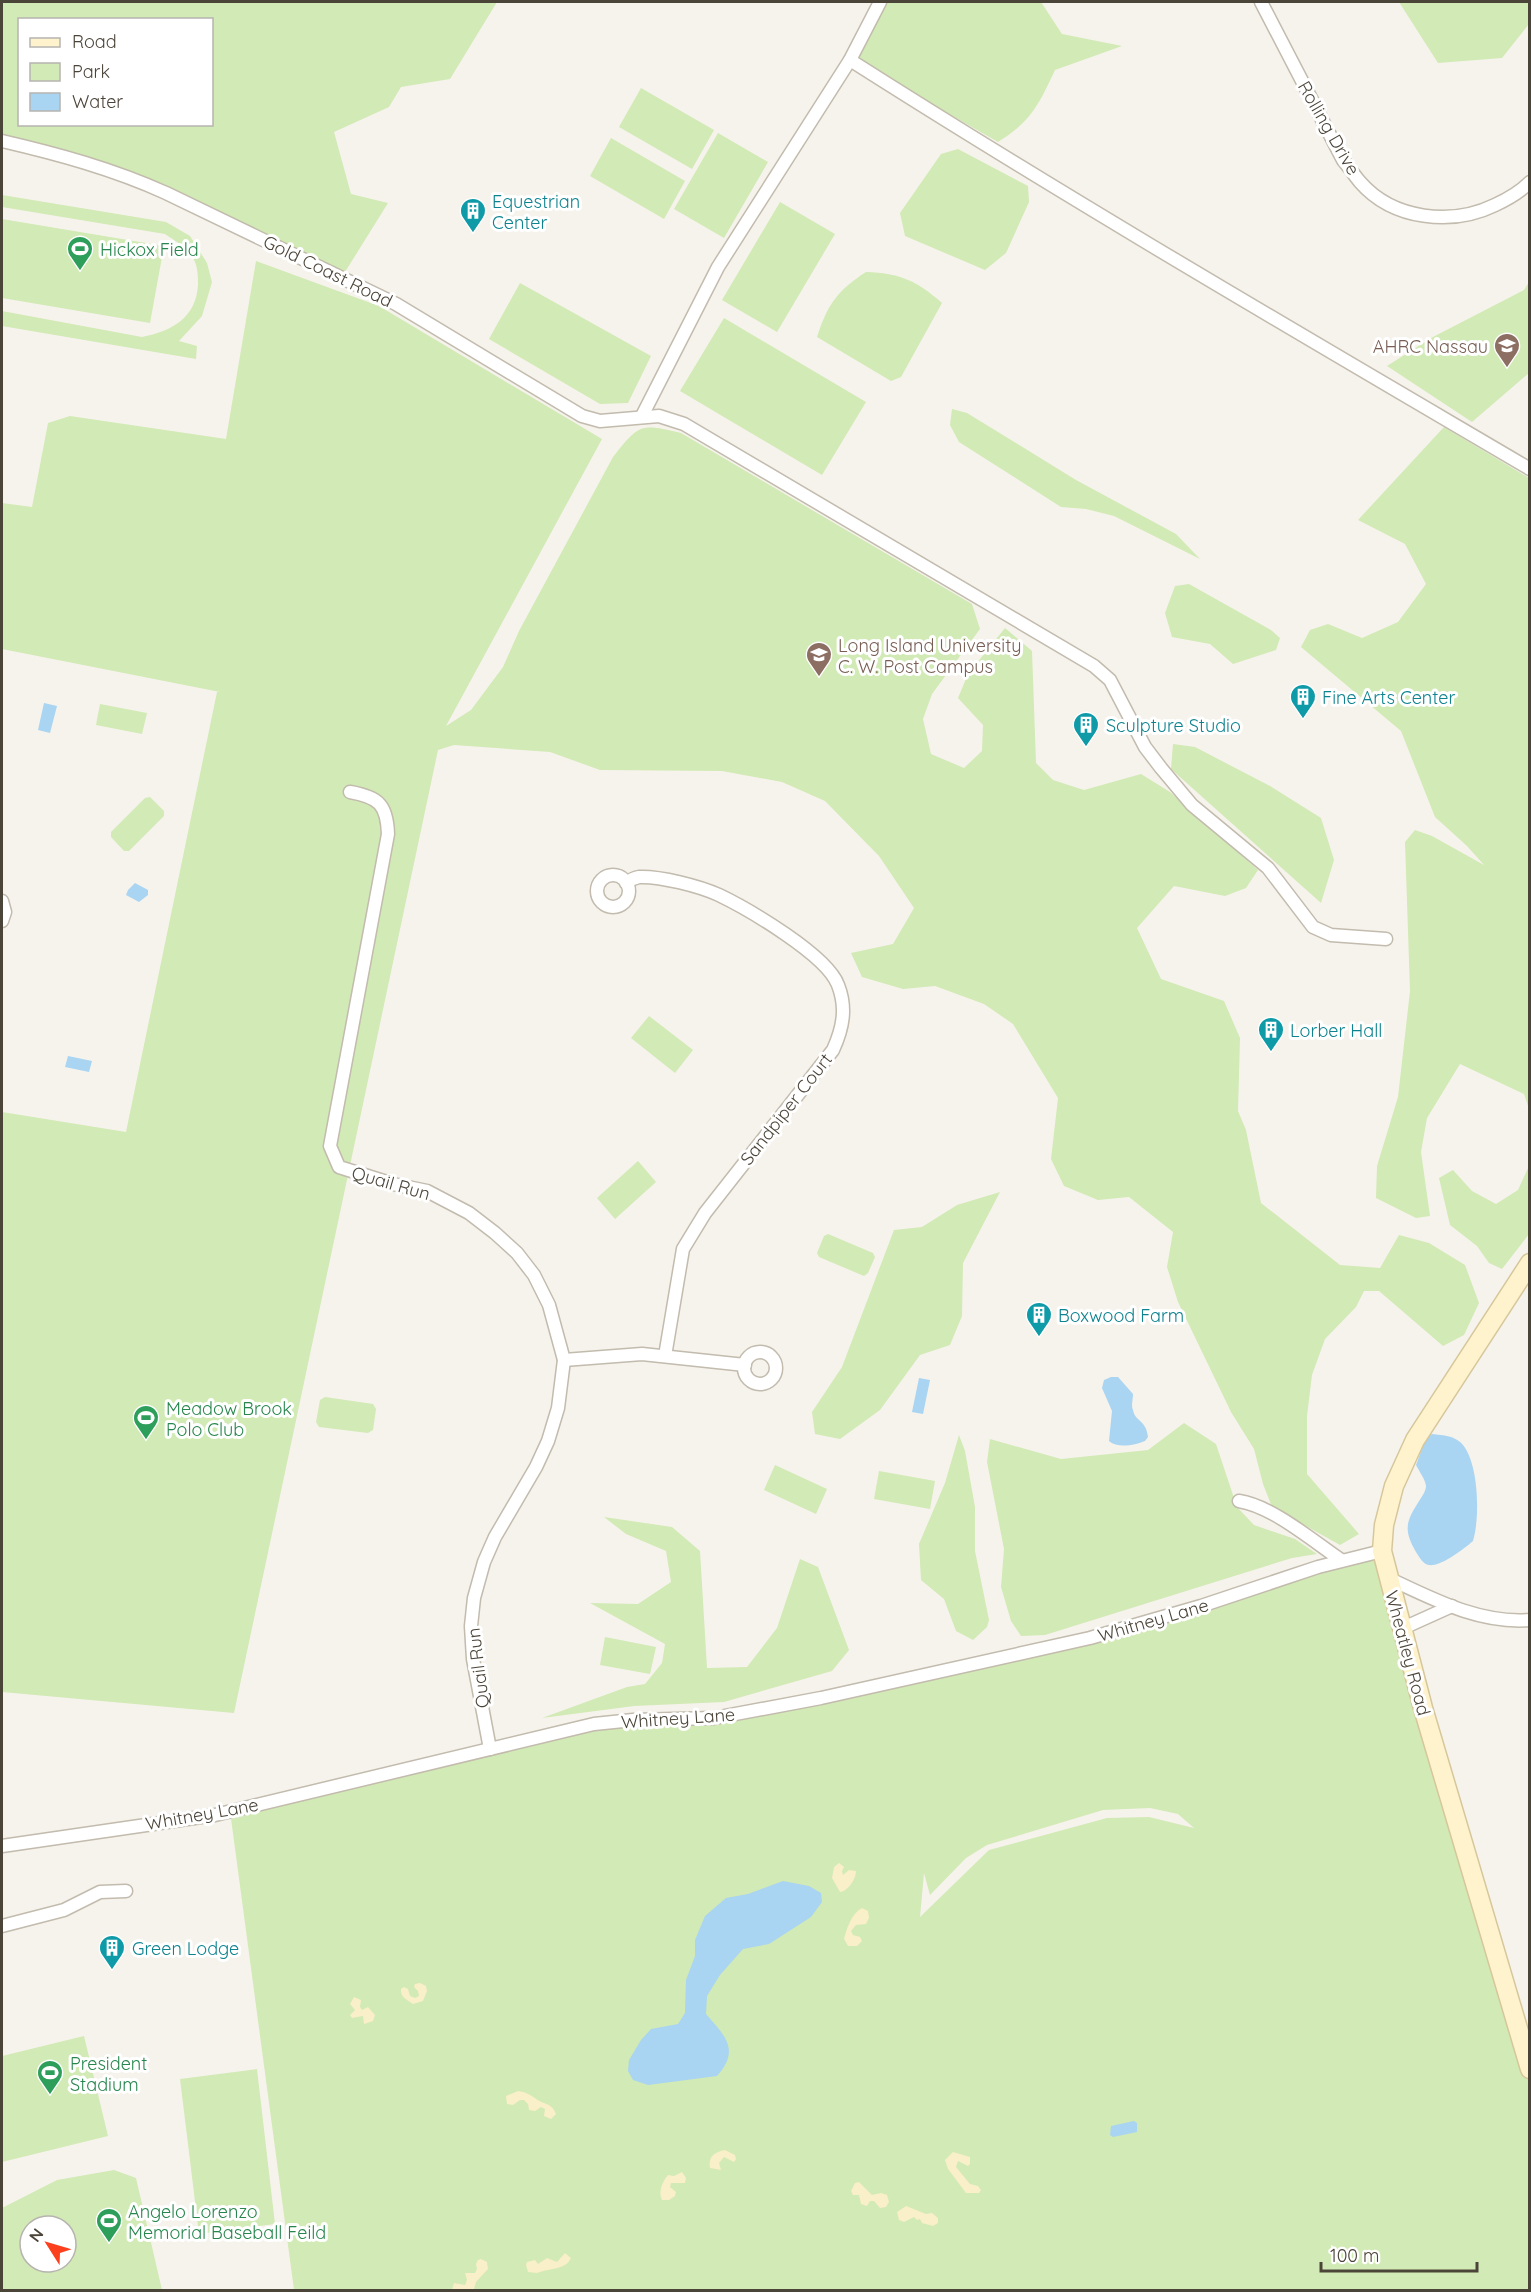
<svg xmlns="http://www.w3.org/2000/svg" width="1531" height="2292" font-family="Quicksand,sans-serif">
<style>
.green{fill:#d2eab5;fill-rule:evenodd}
.sand{fill:#f9efc9}
.water{fill:#a9d4f2}
.lines{fill:none;stroke-linecap:round;stroke-linejoin:round}
.street-casing{stroke:#c2bbae;stroke-width:15}
.secondary-casing{stroke:#d6c79b;stroke-width:21}
.street{stroke:#fff;stroke-width:12}
.secondary{stroke:#fff3cd;stroke-width:18}
.labels{text-anchor:middle;dominant-baseline:central;stroke-width:6;stroke-linejoin:round;paint-order:stroke}
.street-label{font-size:18px;fill:#4b4439;stroke:#fff}
.culture-label{font-size:18px;fill:#0d838f;stroke:#fff;text-anchor:start}
.leisure-label{font-size:18px;fill:#27864d;stroke:#fff;text-anchor:start}
.education-label{font-size:18px;fill:#785e54;stroke:#fff;text-anchor:end}
</style>
<rect width="100%" height="100%" fill="#f6f3ec"/>
<g class="green">
<path d="M2,2H497L450,79L401,87L389,107L334,132L351,194L388,203L345,272L169,189L59,148L2,135ZM20,20H212V124H20Z"/>
<path d="M882,2H1041L1062,34L1122,46L1055,70C1039,104 1031,122 998,142L853,59Z"/>
<polygon points="1399,2 1529,2 1529,24 1502,58 1438,63"/>
<polygon points="641,88 714,130 692,169 619,127"/>
<polygon points="718,133 768,162 724,238 674,209"/>
<polygon points="611,138 685,181 664,219 590,176"/>
<polygon points="958,149 1028,186 1029,202 1006,253 985,270 905,236 900,213 941,154"/>
<path d="M2,195L166,222L190,236L207,263L212,282L202,316L179,341L197,346L196,359L2,326V311L142,337C172,331 196,318 198,285C198,277 198,266 193,258C187,247 175,241 165,234L2,207Z"/>
<polygon points="780,202 835,234 777,332 722,300"/>
<polygon points="2,219 164,246 150,323 2,298"/>
<path d="M256,261L379,306L602,439L446,726L471,710L503,667L519,631L613,457C639,424 640,423 681,433L972,604L980,629L932,694L923,719L931,754L964,768L982,751L983,725L958,698L968,674L1005,628L1032,651L1036,763L1053,780L1084,790L1141,774L1170,792L1258,870L1246,888L1225,896L1174,886L1137,928L1161,979L1224,1001L1240,1038L1238,1111L1246,1130L1261,1203L1340,1265L1380,1268L1399,1235L1429,1243L1465,1265L1479,1303L1464,1335L1443,1346L1379,1291H1364L1356,1307L1325,1339L1312,1375L1307,1416V1474L1359,1534L1340,1545L1272,1507L1263,1484L1254,1449L1231,1412L1178,1302L1167,1267L1173,1232L1129,1197L1098,1200L1064,1186L1051,1159L1058,1098L1013,1024L984,1004L935,986L903,989L862,977L851,953L893,944L914,908L879,856L825,801L782,782L722,771L600,770L550,752L454,745L438,750L234,1713L2,1692V1112L126,1132L217,692H220L2,649V503L32,507L48,423L70,416L226,439Z"/>
<path d="M866,272C900,273 917,281 942,303L901,377L891,381L817,337C827,305 838,290 866,272Z"/>
<polygon points="1529,282 1529,373 1472,422 1387,366 1431,338 1524,290"/>
<polygon points="520,283 651,356 628,403 600,404 489,339"/>
<polygon points="724,318 866,402 822,475 680,391"/>
<polygon points="952,409 967,413 1076,480 1176,534 1200,559 1114,516 1086,509 1061,507 959,442 950,425"/>
<polygon points="1444,427 1529,478 1530,1112 1524,1094 1460,1064 1427,1118 1421,1152 1430,1216 1416,1218 1376,1198 1377,1166 1398,1097 1410,991 1405,842 1415,830 1432,836 1484,865 1467,846 1435,817 1401,731 1301,647 1310,630 1328,624 1362,638 1398,622 1426,584 1405,544 1358,520"/>
<polygon points="1189,584 1271,630 1280,638 1276,650 1233,664 1210,644 1172,637 1165,613 1175,586"/>
<polygon points="100,704 147,713 142,734 96,725"/>
<polygon points="1173,744 1195,747 1270,786 1321,818 1334,860 1321,903 1171,769"/>
<polygon points="150,797 164,811 164,816 129,851 124,851 111,837 111,832 145,798"/>
<polygon points="649,1016 693,1050 675,1073 631,1038"/>
<polygon points="638,1161 656,1182 615,1219 597,1198"/>
<polygon points="1529,1166 1529,1234 1502,1269 1489,1263 1477,1246 1450,1225 1439,1178 1453,1170 1472,1191 1496,1204 1518,1190"/>
<polygon points="1000,1192 963,1263 962,1316 950,1345 920,1355 880,1410 840,1439 815,1434 812,1412 842,1367 894,1230 922,1227 957,1205"/>
<polygon points="828,1234 873,1253 875,1257 868,1273 864,1276 819,1257 817,1253 824,1236"/>
<polygon points="325,1397 373,1404 376,1409 373,1430 368,1433 319,1427 316,1422 320,1400"/>
<polygon points="1184,1423 1216,1444 1237,1507 1254,1525 1295,1539 1317,1554 1292,1558 1045,1635 1021,1636 1011,1621 1001,1587 1004,1549 987,1462 990,1439 1061,1459 1148,1450"/>
<polygon points="959,1435 965,1451 975,1507 975,1551 989,1620 987,1627 973,1640 956,1631 944,1599 921,1580 919,1544 945,1483"/>
<polygon points="775,1465 827,1489 816,1514 764,1490"/>
<polygon points="879,1471 935,1481 930,1509 874,1499"/>
<polygon points="604,1517 672,1527 700,1551 707,1668 747,1667 777,1628 800,1559 818,1567 849,1650 832,1671 724,1702 634,1706 542,1718 627,1687 645,1684 662,1663 665,1644 590,1603 638,1604 671,1582 666,1551 626,1534"/>
<path d="M1382,1551L1529,2069V2290H294L230,1811L594,1724L714,1718L1090,1638ZM1150,1808L1178,1814L1194,1828L1149,1817L1107,1818L989,1850L920,1917L924,1873L930,1895L966,1858L987,1845L1103,1810Z"/>
<polygon points="605,1637 656,1647 650,1674 600,1665"/>
<polygon points="84,2036 108,2136 2,2162 2,2056"/>
<polygon points="257,2069 275,2224 199,2234 180,2079"/>
<path d="M114,2170L136,2178L162,2290H2V2208L57,2180ZM30,2226H66V2262H30Z"/>
</g>
<g class="sand">
<path d="M839,1863L844,1867L842,1871L843,1875L849,1870L856,1871C856,1879 848,1891 840,1892L832,1878L834,1867Z"/>
<path d="M862,1908L868,1911L869,1918L866,1924L856,1925L851,1931L853,1935L860,1937L862,1941L857,1946H848L844,1939C847,1928 851,1914 862,1908Z"/>
<path d="M420,1983L426,1986L427,1991L423,2001L413,2004C407,2000 400,1997 401,1989L404,1987L408,1989L410,1996L415,1998L419,1996L418,1991L414,1987L415,1984Z"/>
<polygon points="354,1997 361,2000 360,2007 362,2010 368,2007 375,2015 373,2021 364,2024 363,2016 352,2018 350,2015 355,2010 350,2004"/>
<path d="M518,2091C526,2092 528,2094 535,2098C543,2105 552,2102 556,2114L551,2119L544,2116L545,2109L541,2107L535,2111L529,2110L528,2104L524,2100H520L513,2105L507,2104L506,2096Z"/>
<path d="M725,2150L735,2155L736,2159L734,2162L724,2157L719,2163L721,2170L710,2168C708,2156 715,2152 725,2150Z"/>
<polygon points="953,2152 970,2157 970,2164 968,2166 958,2161 956,2167 970,2184 978,2186 981,2190 979,2193 966,2193 948,2169 945,2160"/>
<path d="M682,2172L686,2178L685,2183H671L670,2187L676,2192L675,2196L669,2200H662C658,2192 662,2182 668,2175L674,2176Z"/>
<polygon points="859,2182 872,2195 881,2193 887,2195 889,2202 886,2207 880,2208 874,2201 870,2201 867,2206 861,2204 859,2195 853,2195 851,2191 855,2183"/>
<polygon points="906,2206 926,2214 932,2213 938,2218 938,2223 933,2226 922,2223 920,2219 917,2220 914,2217 904,2222 899,2220 897,2212"/>
<path d="M565,2253L571,2258C566,2270 549,2268 537,2273L528,2272L526,2265L527,2262L535,2260L538,2264L547,2258L557,2262Z"/>
<polygon points="481,2259 487,2262 488,2269 476,2282 474,2289 452,2290 454,2283 465,2285 467,2280 465,2273 475,2273 477,2269 476,2264 478,2260"/>
</g>
<g class="water">
<polygon points="44,703 57,706 50,733 38,730"/>
<polygon points="135,883 148,890 148,895 139,902 126,895 128,890"/>
<polygon points="68,1056 92,1061 89,1072 65,1067"/>
<path d="M1111,1377H1118L1133,1394C1133,1399 1131,1406 1133,1410C1135,1422 1146,1419 1148,1437L1145,1441C1135,1445 1118,1449 1109,1441L1112,1411L1102,1388L1104,1380Z"/>
<polygon points="919,1378 930,1380 923,1414 912,1412"/>
<path d="M1432,1434C1443,1435 1456,1436 1463,1445C1479,1465 1480,1518 1473,1541C1465,1548 1441,1567 1429,1565C1423,1564 1420,1558 1416,1552C1402,1528 1407,1520 1421,1498C1423,1495 1426,1490 1426,1486C1425,1479 1419,1471 1416,1465L1426,1438Z"/>
<path d="M783,1881L809,1886L821,1893L822,1902L811,1917L769,1944L743,1949L720,1975L707,1996L706,2014C726,2037 740,2050 717,2076L648,2085L633,2080L628,2071L629,2060L641,2040L651,2029L678,2024L685,2013L686,1980L695,1956V1940L705,1916L726,1898L748,1894Z"/>
<polygon points="1134,2121 1137,2123 1137,2132 1113,2137 1110,2135 1111,2126"/>
</g>
<g class="lines">
<defs>
<g id="street">
<path d="M1261,2L1343,160C1349,167 1354,175 1360,182C1393,220 1452,226 1495,205C1508,199 1520,192 1530,182"/>
<path d="M850,60C1073,202 1302,335 1530,469"/>
<path d="M2,141C58,154 113,169 166,193L396,304L582,416L600,421L659,416L684,424L1094,666L1110,680L1145,747L1161,768L1192,805L1268,868L1313,927L1331,935L1386,939"/>
<polyline points="642,416 718,267 850,60 880,2"/>
<path d="M350,792C379,797 387,805 388,834L330,1146L339,1167L393,1184L427,1191L469,1213L495,1233L517,1253L534,1275L549,1305L564,1360L558,1408L548,1441L536,1467L495,1537L484,1562L474,1598L471,1626L473,1659L490,1749"/>
<circle cx="613" cy="891" r="16"/>
<path d="M626,883C630,880 634,878 639,877C660,876 699,886 719,895C748,909 827,955 838,985C847,1008 843,1028 833,1050L705,1213L683,1249L665,1356"/>
<polyline points="2,901 5,912 2,921"/>
<circle cx="760" cy="1368" r="16"/>
<polyline points="564,1360 642,1354 745,1365"/>
<path d="M1239,1501C1272,1506 1313,1541 1341,1560"/>
<path d="M1388,1578C1433,1599 1479,1624 1530,1620"/>
<polyline points="1401,1629 1452,1606"/>
<polyline points="2,1846 215,1815 594,1724 633,1720 714,1718 821,1698 1090,1638 1201,1606 1318,1567 1382,1551"/>
<polyline points="2,1926 64,1910 100,1892 126,1891"/>
</g>
<polyline id="secondary" points="1530,1263 1415,1440 1394,1486 1384,1525 1382,1551 1423,1708 1530,2069"/>
</defs>
<use href="#street" class="street-casing"/>
<use href="#secondary" class="secondary-casing"/>
<use href="#street" class="street"/>
<use href="#secondary" class="secondary"/>
</g>
<defs>
<symbol id="building-pin" viewBox="-11 -11 22 30"><path d="M0 17L-7.5 6A9.5 9.5 0 1 1 7.5 6Z" fill="#0f9aa8" stroke="#fff"/><path d="M-4-6H4V6H1V3H-1V6H-4ZM-2.5-4.3h1.7v1.8h-1.7ZM.8-4.3h1.7v1.8H.8ZM-2.5-1h1.7V.8h-1.7ZM.8-1h1.7V.8H.8Z" fill="#fff"/></symbol>
<symbol id="stadium-pin" viewBox="-11 -11 22 30"><path d="M0 17L-7.5 6A9.5 9.5 0 1 1 7.5 6Z" fill="#2e9e5b" stroke="#fff"/><path d="M0-5a6.5 5 0 1 0 0 10a6.5 5 0 1 0 0-10ZM-3.5-1.8h7v3.6h-7Z" fill="#fff"/></symbol>
<symbol id="school-pin" viewBox="-11 -11 22 30"><path d="M0 17L-7.5 6A9.5 9.5 0 1 1 7.5 6Z" fill="#8d6e63" stroke="#fff"/><path d="M0-5L7-2L0 1L-7-2ZM-4 1L0 2.5L4 1V4Q0 6-4 4Z" fill="#fff"/></symbol>
<symbol id="university-pin" viewBox="-11 -11 22 30"><path d="M0 17L-7.5 6A9.5 9.5 0 1 1 7.5 6Z" fill="#8d6e63" stroke="#fff"/><path d="M0-5L7-2L0 1L-7-2ZM-4 1L0 2.5L4 1V4Q0 6-4 4Z" fill="#fff"/></symbol>
</defs>
<g fill-rule="evenodd">
<use href="#building-pin" x="458" y="196" width="30" height="40"/>
<use href="#stadium-pin" x="65" y="234" width="30" height="40"/>
<use href="#school-pin" x="1492" y="331" width="30" height="40"/>
<use href="#university-pin" x="804" y="640" width="30" height="40"/>
<use href="#building-pin" x="1288" y="682" width="30" height="40"/>
<use href="#building-pin" x="1071" y="710" width="30" height="40"/>
<use href="#building-pin" x="1256" y="1015" width="30" height="40"/>
<use href="#building-pin" x="1024" y="1300" width="30" height="40"/>
<use href="#stadium-pin" x="131" y="1403" width="30" height="40"/>
<use href="#building-pin" x="97" y="1933" width="30" height="40"/>
<use href="#stadium-pin" x="35" y="2058" width="30" height="40"/>
<use href="#stadium-pin" x="94" y="2206" width="30" height="40"/>
</g>
<g class="labels">
<g class="street-label">
<text transform="translate(1329 128) rotate(60)">Rolling Drive</text>
<text transform="translate(328 271) rotate(26)">Gold Coast Road</text>
<text transform="translate(786 1109) rotate(-52)">Sandpiper Court</text>
<text transform="translate(391 1183) rotate(16)">Quail Run</text>
<text transform="translate(1153 1620) rotate(-16)">Whitney Lane</text>
<text transform="translate(1408 1653) rotate(75)">Wheatley Road</text>
<text transform="translate(478 1668) rotate(-97)">Quail Run</text>
<text transform="translate(678 1718) rotate(-4)">Whitney Lane</text>
<text transform="translate(202 1814) rotate(-10)">Whitney Lane</text>
</g>
<g class="culture-label">
<text x="492" y="201">Equestrian<tspan x="492" dy="21">Center</tspan></text>
<text x="1322" y="697">Fine Arts Center</text>
<text x="1106" y="725">Sculpture Studio</text>
<text x="1290" y="1030">Lorber Hall</text>
<text x="1058" y="1315">Boxwood Farm</text>
<text x="132" y="1948">Green Lodge</text>
</g>
<g class="leisure-label">
<text x="100" y="249">Hickox Field</text>
<text x="166" y="1408">Meadow Brook<tspan x="166" dy="21">Polo Club</tspan></text>
<text x="70" y="2063">President<tspan x="70" dy="21">Stadium</tspan></text>
<text x="128" y="2211">Angelo Lorenzo<tspan x="128" dy="21">Memorial Baseball Feild</tspan></text>
</g>
<g class="education-label">
<text x="1488" y="346">AHRC Nassau</text>
<text x="838" y="645" text-anchor="start">Long Island University<tspan x="838" dy="21">C. W. Post Campus</tspan></text>
</g>
</g>
<rect width="1531" height="2292" fill="none" stroke="#4b4439" stroke-width="6"/>
<rect x="18" y="18" width="195" height="108" fill="#ffffff" stroke="#b7b4b0" stroke-width="1.5"/>
<rect x="30" y="38" width="30" height="9" fill="#fff3cd" stroke="#b7b4b0" stroke-width="1.5"/>
<text x="72" y="48" font-size="18" fill="#4b4439">Road</text>
<rect x="30" y="63" width="30" height="18" fill="#d2eab5" stroke="#b7b4b0" stroke-width="1.5"/>
<text x="72" y="78" font-size="18" fill="#4b4439">Park</text>
<rect x="30" y="93" width="30" height="18" fill="#a9d4f2" stroke="#b7b4b0" stroke-width="1.5"/>
<text x="72" y="108" font-size="18" fill="#4b4439">Water</text>
<g transform="translate(48 2244) rotate(307)"><circle r="28" fill="#ffffff" stroke="#b7b4b0" stroke-width="1.5"/>
<path d="M0-4.5L10 22L0 15L-10 22Z" fill="#fc3f1d"/>
<text y="-9" font-size="16" font-weight="bold" text-anchor="middle" fill="#4b4439">N</text>
</g>
<path d="M1321 2262v9h156v-9" fill="none" stroke="#4b4439" stroke-width="3"/>
<text x="1330" y="2262" font-size="18" fill="#4b4439" stroke="#ffffff" stroke-width="4.5" paint-order="stroke">100 m</text>
</svg>
